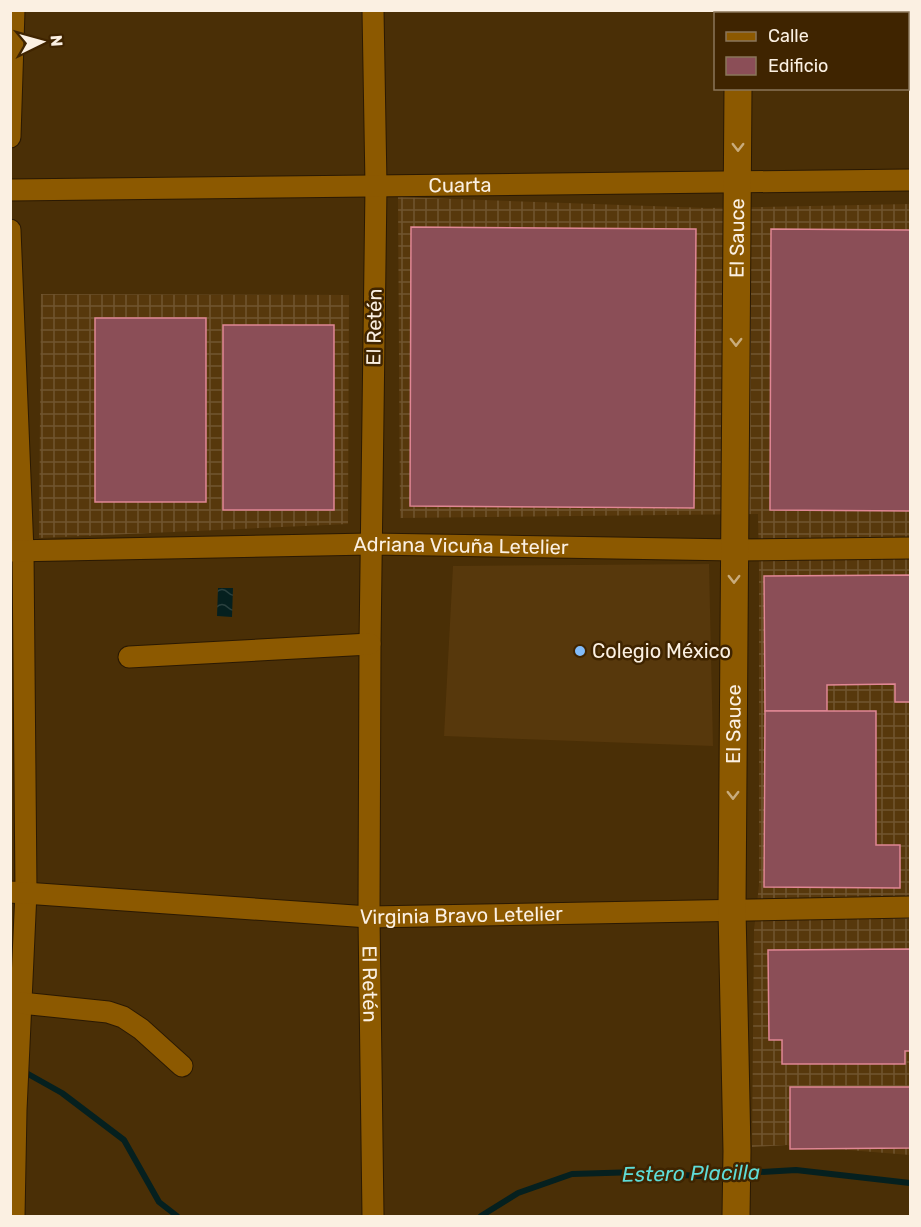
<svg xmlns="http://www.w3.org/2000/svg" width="921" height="1227" font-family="Rubik,sans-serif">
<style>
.built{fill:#57380c}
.industrial{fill:url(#industrial-grid)}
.water{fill:url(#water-waves)}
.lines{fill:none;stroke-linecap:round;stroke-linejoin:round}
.stream{stroke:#05201f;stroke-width:6}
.building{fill:#8b4e57;stroke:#e08794;stroke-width:1.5}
.minor-casing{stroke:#2a1903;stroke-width:23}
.tertiary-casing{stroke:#2a1903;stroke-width:29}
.minor{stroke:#8c5900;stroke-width:21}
.tertiary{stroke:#8c5900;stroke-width:27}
.oneway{stroke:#c9ac7c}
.poi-dot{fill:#82bcfa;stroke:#3f2400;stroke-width:2}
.labels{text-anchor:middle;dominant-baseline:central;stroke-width:5;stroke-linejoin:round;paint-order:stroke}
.street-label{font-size:20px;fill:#fbf0e2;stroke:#3f2400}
.poi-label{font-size:20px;fill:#fbf0e2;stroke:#3f2400;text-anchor:start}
.water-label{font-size:21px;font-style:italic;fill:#5edcd7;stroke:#3f2400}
</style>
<defs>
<pattern id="industrial-grid" width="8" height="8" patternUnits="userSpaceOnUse" patternTransform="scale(1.5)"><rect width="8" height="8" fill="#57380c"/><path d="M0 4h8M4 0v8" fill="none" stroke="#70552f"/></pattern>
<pattern id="water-waves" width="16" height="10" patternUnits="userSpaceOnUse" patternTransform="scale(1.5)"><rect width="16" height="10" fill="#05201f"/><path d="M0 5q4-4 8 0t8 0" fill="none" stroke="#2a413f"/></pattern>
</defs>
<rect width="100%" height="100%" fill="#4a2f06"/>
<polygon class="built" points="709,564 713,746 444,736 453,566"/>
<g class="industrial">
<polygon points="398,197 707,208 910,204 910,1155 787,1145 752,1147 754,930 759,885 759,569 758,514 400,518"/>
<polygon points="41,294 349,295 348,524 39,538"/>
</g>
<polygon class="water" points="218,588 233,588 232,617 217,616"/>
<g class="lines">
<g class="stream">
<polyline points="21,1070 62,1093 124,1140 159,1202 177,1216"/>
<polyline points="744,1173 796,1170 910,1183"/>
<polyline points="481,1216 518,1193 572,1174 638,1172 698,1176 731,1174"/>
</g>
</g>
<g class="building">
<polygon points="411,227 696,229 694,508 410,506"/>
<polygon points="771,229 910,230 910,511 770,510"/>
<rect x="95" y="318" width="111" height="184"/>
<rect x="223" y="325" width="111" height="185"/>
<polygon points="910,575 910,702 895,702 895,684 827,685 827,711 765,711 764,576"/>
<polygon points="765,711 876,711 876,845 900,845 900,888 764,887"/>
<polygon points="910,949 910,1051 905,1051 905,1064 782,1064 782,1040 769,1040 768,950"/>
<polygon points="790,1087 910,1087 910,1148 790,1149"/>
</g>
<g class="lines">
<defs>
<g id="minor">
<path id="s1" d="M373,10L376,186L370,644L369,917L373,1216"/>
<polyline points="10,137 14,10"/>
<path id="s2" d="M10,190L910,180"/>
<polyline points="10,230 23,552 26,892 16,1110 14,1216"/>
<path id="s3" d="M11,551L371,544L735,550L910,548"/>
<polyline points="129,657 370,644"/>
<path id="s4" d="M10,892L369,917L910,907"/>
<polyline points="21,1003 108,1012 123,1017 141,1029 182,1066"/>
</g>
<g id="tertiary">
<polyline points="738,14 738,10"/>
<path id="s5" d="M736,1216L737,1151L732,910L738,88"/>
</g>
</defs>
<use href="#minor" class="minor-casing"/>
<use href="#tertiary" class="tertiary-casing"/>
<use href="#minor" class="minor"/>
<use href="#tertiary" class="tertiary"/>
</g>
<defs><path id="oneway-chevron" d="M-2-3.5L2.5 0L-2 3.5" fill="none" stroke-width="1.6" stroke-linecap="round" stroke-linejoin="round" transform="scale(1.5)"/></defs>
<g class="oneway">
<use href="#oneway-chevron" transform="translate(738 147) rotate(90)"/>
<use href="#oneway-chevron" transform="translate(736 342) rotate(90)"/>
<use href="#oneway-chevron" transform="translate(734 579) rotate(90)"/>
<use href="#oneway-chevron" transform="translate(733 795) rotate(90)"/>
</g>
<circle class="poi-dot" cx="580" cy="651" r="6"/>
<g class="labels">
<g class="street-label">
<text stroke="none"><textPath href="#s2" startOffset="450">Cuarta</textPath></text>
<text stroke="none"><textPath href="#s5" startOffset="978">El Sauce</textPath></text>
<text transform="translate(374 327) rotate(-89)">El Retén</text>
<text stroke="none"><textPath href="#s3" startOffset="450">Adriana Vicuña Letelier</textPath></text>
<text stroke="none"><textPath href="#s5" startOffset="492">El Sauce</textPath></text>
<text stroke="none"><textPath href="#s4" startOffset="452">Virginia Bravo Letelier</textPath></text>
<text stroke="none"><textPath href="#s1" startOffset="974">El Retén</textPath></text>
</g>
<g class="poi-label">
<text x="592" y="651">Colegio México</text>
</g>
<g class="water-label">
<text transform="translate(691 1173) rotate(-1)">Estero Placilla</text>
</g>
</g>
<rect width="921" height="1227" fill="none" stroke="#fbf0e2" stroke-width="24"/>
<rect x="714" y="12" width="195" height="78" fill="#3f2400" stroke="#8a765a" stroke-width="1.5"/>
<rect x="726" y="32" width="30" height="9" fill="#8c5900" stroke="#8a765a" stroke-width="1.5"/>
<text x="768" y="42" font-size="18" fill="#fbf0e2">Calle</text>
<rect x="726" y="57" width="30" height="18" fill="#8b4e57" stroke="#8a765a" stroke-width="1.5"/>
<text x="768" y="72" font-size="18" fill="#fbf0e2">Edificio</text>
<g transform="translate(42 42) rotate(85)" stroke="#3f2400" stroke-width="4.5" paint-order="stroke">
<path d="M0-4.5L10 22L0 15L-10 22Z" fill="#fbf0e2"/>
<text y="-9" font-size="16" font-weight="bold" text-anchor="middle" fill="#fbf0e2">N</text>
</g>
</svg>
